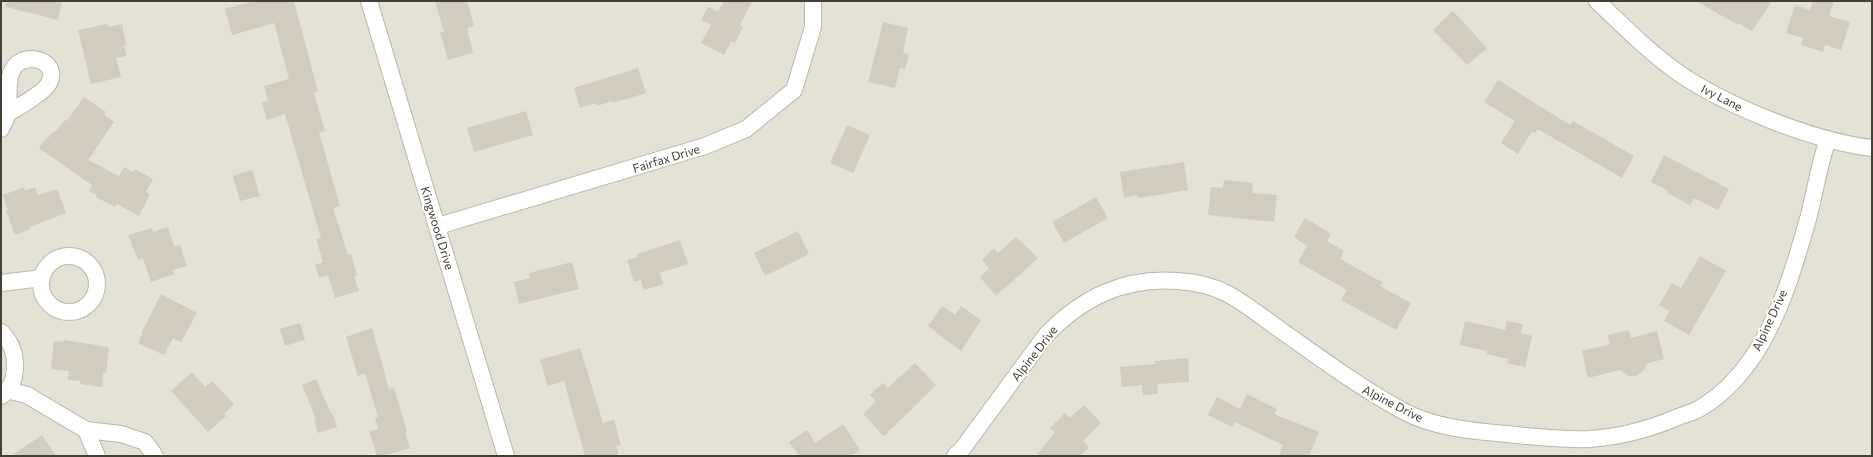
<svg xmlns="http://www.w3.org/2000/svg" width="1873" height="457" font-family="Commissioner,sans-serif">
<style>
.residential{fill:#e4e1d5}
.building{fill:#d1ccbd}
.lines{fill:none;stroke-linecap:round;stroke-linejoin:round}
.minor-casing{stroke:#bbb7aa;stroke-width:18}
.minor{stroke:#fff;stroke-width:16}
.labels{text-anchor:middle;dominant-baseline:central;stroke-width:4;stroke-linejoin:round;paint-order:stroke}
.street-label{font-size:12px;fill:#434036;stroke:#fff}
</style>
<rect width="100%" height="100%" fill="#f1efe6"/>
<rect class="residential" x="1" y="1" width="1871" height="455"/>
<g class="building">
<polygon points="7,1 62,1 58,20 6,7"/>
<polygon points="254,1 294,1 318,92 314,93 325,131 319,132 340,206 333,208 348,255 351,254 357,275 354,276 359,291 335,298 328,275 319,278 315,265 323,262 316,239 321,238 285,114 267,120 262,103 268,101 264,86 289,79 274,23 232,35 225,9"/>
<polygon points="435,1 467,1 474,26 467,28 473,53 448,60 440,32 444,32"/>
<polygon points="724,1 752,1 740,25 743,27 735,43 731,41 724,55 701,43 711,25 701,20 708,7 718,12"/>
<polygon points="1696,1 1772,1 1752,31 1739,23 1738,25"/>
<polygon points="1813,1 1834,1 1829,16 1850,22 1841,50 1825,45 1823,52 1801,45 1803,38 1786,33 1795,5 1810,10"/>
<polygon points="1453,11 1487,48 1467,65 1433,30"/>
<polygon points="883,22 908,28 903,52 909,54 905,69 900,68 895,88 868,82"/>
<polygon points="107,24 108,27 122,24 126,45 124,46 126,56 116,58 121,77 91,84 78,30"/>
<polygon points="638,68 646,93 613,103 612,101 597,106 596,103 580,108 574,88"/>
<polygon points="1498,80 1570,125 1573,121 1634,156 1622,178 1538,129 1535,133 1532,131 1518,154 1501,143 1515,121 1484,102"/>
<polygon points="84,97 106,112 104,115 114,122 88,160 119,176 124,167 134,172 135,169 153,179 146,192 150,194 139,216 117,204 115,207 96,197 97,195 89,191 92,185 39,148 47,137 48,138 54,131 55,132 65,120 67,121"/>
<polygon points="526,111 533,135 474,152 467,128"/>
<polygon points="847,125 870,135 853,173 830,163"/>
<polygon points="1664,155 1729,189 1718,210 1694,198 1690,205 1667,193 1668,190 1651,182"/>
<polygon points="1184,162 1188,190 1138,198 1137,195 1124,198 1120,172"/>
<polygon points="252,170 260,196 240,201 233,176"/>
<polygon points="1224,180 1253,183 1252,193 1277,195 1274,222 1208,215 1211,187 1223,188"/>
<polygon points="24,187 25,191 35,187 38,195 57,189 66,213 30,227 31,229 15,235 6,210 8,210 3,195"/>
<polygon points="1096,197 1108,218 1064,243 1052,222"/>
<polygon points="1305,218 1331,234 1327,241 1344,251 1340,259 1382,282 1380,286 1411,303 1396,330 1341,300 1347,290 1298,262 1307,246 1294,237"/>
<polygon points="168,227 174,247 180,245 187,266 172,270 174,274 151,282 143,258 138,260 128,235 152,228 153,232"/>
<polygon points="798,231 809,254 765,276 754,253"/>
<polygon points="1016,237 1038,258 996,296 980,277 989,269 982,260 994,248 998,253"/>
<polygon points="680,240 688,264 660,273 663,284 644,290 641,280 634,282 627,260 638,257 637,254"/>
<polygon points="1700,256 1726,271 1689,335 1664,321 1669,311 1659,305 1672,283 1681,288"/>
<polygon points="572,262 579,289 519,304 514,282 530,278 529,273"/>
<polygon points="161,294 197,313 181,342 173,338 164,355 138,343 142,335 141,334"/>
<polygon points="942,306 955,315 961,306 981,320 961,351 928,326"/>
<polygon points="1465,321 1505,330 1507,321 1523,324 1521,333 1532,336 1525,367 1507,363 1508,359 1487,354 1487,351 1460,345"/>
<polygon points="300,323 305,340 285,346 280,329"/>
<polygon points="372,328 389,389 394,388 407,432 405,432 410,448 383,456 377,456 369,431 378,429 375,418 378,417 365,373 358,376 346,337"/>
<polygon points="1629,330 1631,338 1657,331 1664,359 1648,363 1642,372 1636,376 1629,376 1620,370 1588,378 1582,351 1610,344 1607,335"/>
<polygon points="64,340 109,347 106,373 103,373 102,387 80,384 80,381 68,380 69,371 51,369 54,341 64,342"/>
<polygon points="580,348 603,423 614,420 621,445 616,446 619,456 585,456 564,381 548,386 540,360"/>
<polygon points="1188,358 1189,382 1157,384 1158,394 1143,395 1142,385 1122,387 1120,367 1155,364 1154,361"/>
<polygon points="915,363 936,385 884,436 863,414 876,401 870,395 883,383 888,388"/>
<polygon points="192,372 205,387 212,381 234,404 224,414 226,416 208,432 171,391"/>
<polygon points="316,379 331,414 332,413 337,427 318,433 314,419 316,419 302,385"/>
<polygon points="1247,394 1277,409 1274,414 1319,432 1309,456 1279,456 1283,445 1235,422 1232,427 1208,415 1217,397 1240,409"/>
<polygon points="1084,405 1101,423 1083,441 1089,447 1080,456 1036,456 1055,432 1050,428 1065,413 1070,418"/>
<polygon points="843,424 860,450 851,456 795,456 798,454 789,442 807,430 815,443"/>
<polygon points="42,435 56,456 11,456"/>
</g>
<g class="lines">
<defs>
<g id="minor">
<polyline points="369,1 506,456"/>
<path d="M1597,1C1623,26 1650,53 1680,74C1729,107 1813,141 1872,148"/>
<path d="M1,129C3,125 6,120 7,115C11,101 5,83 13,69C23,50 61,60 49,83C45,92 17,108 7,114"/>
<polyline points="438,226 705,146 746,129 794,90 813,27 813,1"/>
<circle cx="69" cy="284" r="28"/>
<polyline points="1,283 42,278"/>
<path d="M1,332C4,335 7,339 9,342C18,357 18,386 1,396"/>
<polyline points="7,390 27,395 86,430 121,434 145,442 155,456"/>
<polyline points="86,430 97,456"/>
<path d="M955,456L963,448L1046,335C1083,297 1124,277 1178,281C1194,282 1213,286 1228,294C1246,304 1262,317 1279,329C1319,357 1359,387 1403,411C1435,428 1472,431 1507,434C1534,437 1562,440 1589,439C1620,437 1650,429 1678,417C1686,414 1695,412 1702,407C1726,393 1747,368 1761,344C1783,306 1796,261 1808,219C1815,192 1819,165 1828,139"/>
</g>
</defs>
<use href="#minor" class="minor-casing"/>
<use href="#minor" class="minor"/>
</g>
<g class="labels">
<g class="street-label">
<text transform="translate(1722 97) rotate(27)">Ivy Lane</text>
<text transform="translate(666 158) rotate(-17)">Fairfax Drive</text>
<text transform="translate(438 228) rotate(73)">Kingwood Drive</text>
<text transform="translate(1769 320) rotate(-65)">Alpine Drive</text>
<text transform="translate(1034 353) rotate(-52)">Alpine Drive</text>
<text transform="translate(1393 403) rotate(27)">Alpine Drive</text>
</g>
</g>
<rect width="1873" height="457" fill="none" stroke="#434036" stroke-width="4"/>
</svg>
